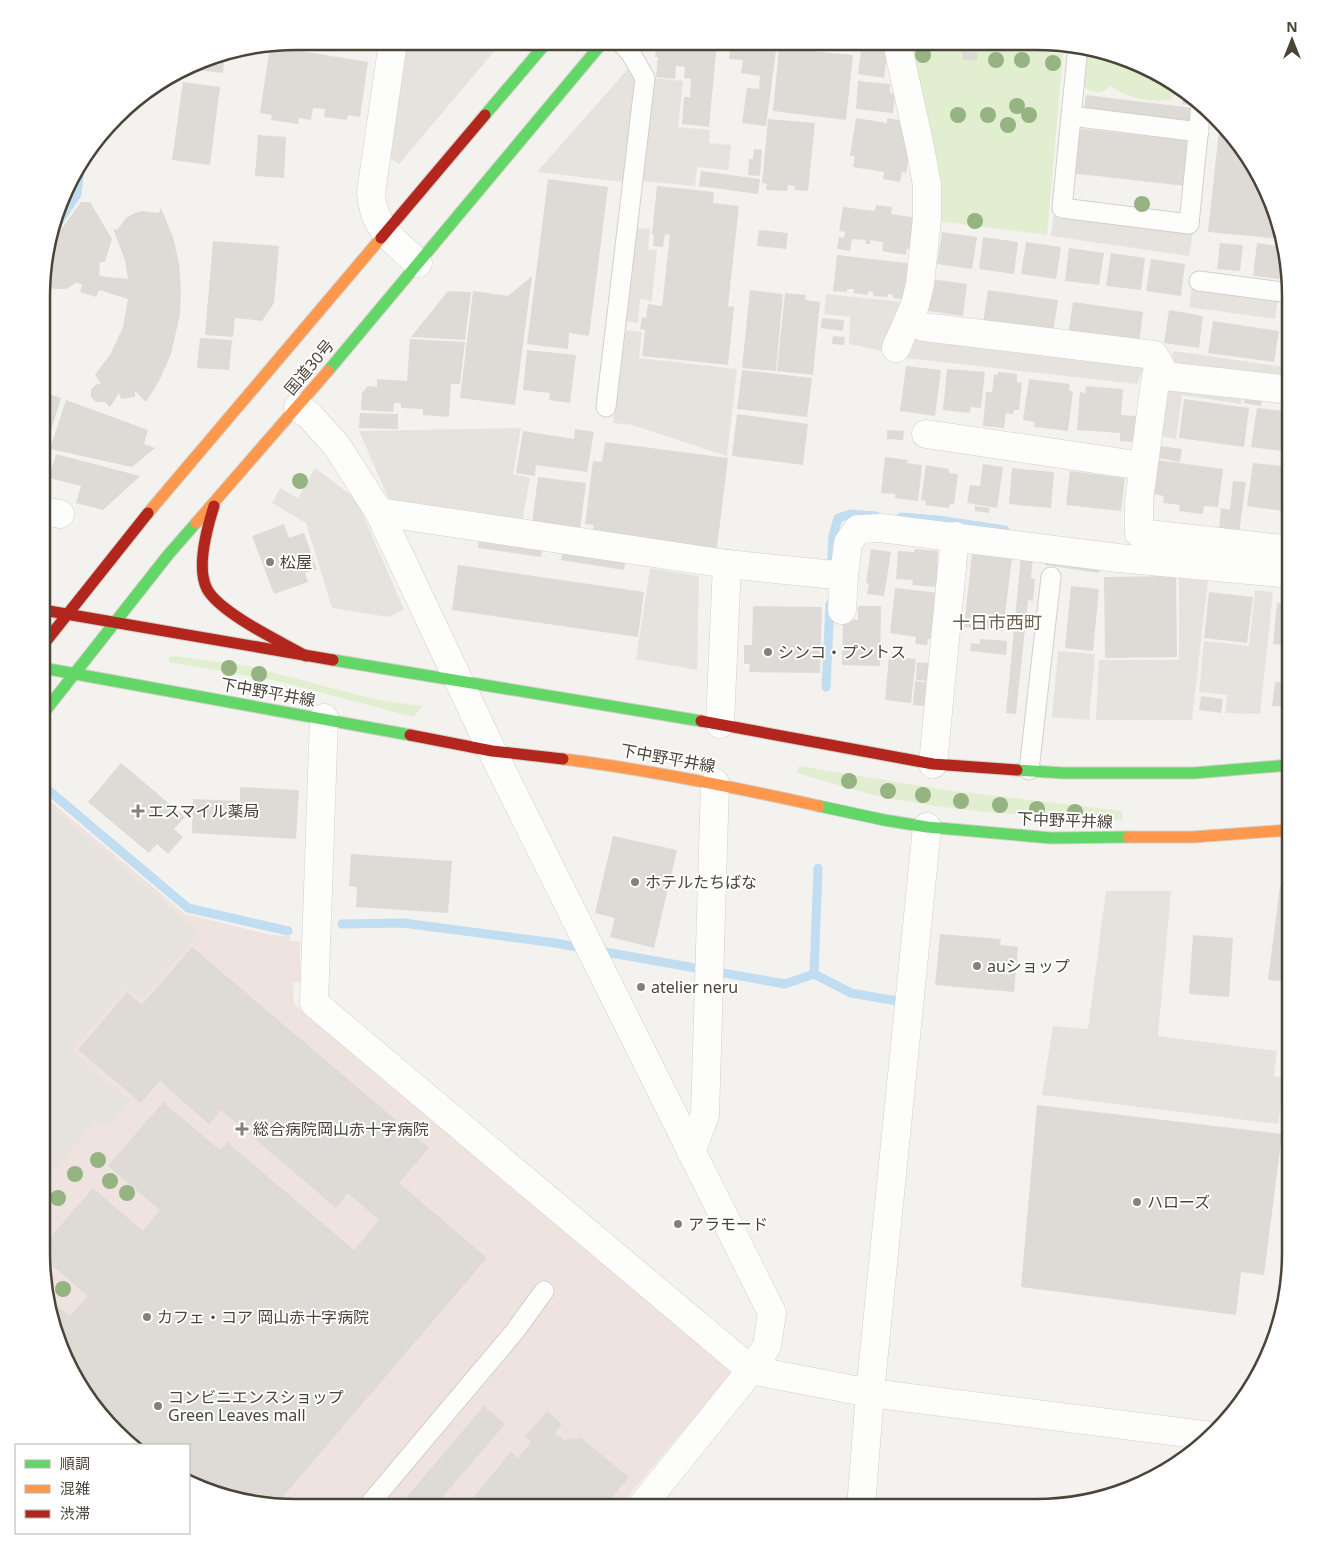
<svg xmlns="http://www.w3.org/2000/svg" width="1332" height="1549" font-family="'Noto Sans','Noto Sans JP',sans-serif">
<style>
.medical{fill:#eee3df}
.green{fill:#e1eecf}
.parking{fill:#e6e3df}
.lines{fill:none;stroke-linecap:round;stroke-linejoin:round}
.stream{stroke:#c0ddf1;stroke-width:9}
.building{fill:#dedbd6}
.lane-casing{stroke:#d2d0cb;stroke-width:21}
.street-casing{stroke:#d2d0cb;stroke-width:29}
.fast-casing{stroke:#d3cfc5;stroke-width:13}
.slow-casing{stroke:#d3cfc5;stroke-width:13}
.jam-casing{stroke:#d3cfc5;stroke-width:13}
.lane{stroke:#fdfdfc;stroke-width:19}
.street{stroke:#fdfdfc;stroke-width:28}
.fast{stroke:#63d668;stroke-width:11}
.slow{stroke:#ff974d;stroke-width:11}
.jam{stroke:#b3261e;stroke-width:11}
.tree{fill:#96b382}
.poi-dot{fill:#868178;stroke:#fff;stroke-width:2}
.labels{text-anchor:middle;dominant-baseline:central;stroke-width:4;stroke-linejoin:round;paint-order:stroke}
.street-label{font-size:16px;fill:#4b4439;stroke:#fff}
.poi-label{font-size:16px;fill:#4b4439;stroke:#fff;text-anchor:start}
.neighbourhood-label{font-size:18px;fill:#6e6250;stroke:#fff}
.rim{fill:none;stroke:#4b4439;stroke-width:2.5}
</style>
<rect width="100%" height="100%" fill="#f4f2ee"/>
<polygon class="medical" points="42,794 185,914 271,935 290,936 290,941 300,941 300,982 293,982 294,1004 734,1370 619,1507 279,1507 214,1494 189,1482 189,1445 131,1445 116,1433 76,1380 50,1319 41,1253"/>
<g class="green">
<polygon points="907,43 964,43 1063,54 1047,235 937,221"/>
<path d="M1090,52L1133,61L1181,88L1170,100C1148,102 1127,99 1110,85L1106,90L1099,93L1087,89L1080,82L1083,56Z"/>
<polygon points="175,656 247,666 378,700 422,706 414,717 277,681 169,662 169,657"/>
<path d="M799,766L946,790L1122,811V820C1045,817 969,813 893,799C861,793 829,782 797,773Z"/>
</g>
<g class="parking">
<polygon points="407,42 502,42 399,164 390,158"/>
<polygon points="628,69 637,78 624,182 537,172"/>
<polygon points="653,78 683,81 678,127 710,130 709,143 731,145 728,170 697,167 695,186 643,181"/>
<polygon points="1054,213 1193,233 1189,256 1051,236"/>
<polygon points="636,228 650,229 648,249 657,250 652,301 640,299 638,323 626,321"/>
<polygon points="1192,287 1278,300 1275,319 1189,307"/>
<polygon points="826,294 911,303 887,352 849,344 850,317 824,314"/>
<polygon points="626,330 642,332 639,358 737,369 727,456 632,425 613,423"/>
<polygon points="915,335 1146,363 1137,384 906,358"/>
<polygon points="1173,351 1291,368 1291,382 1171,365"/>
<polygon points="1175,385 1242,394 1241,404 1182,395 1176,439 1155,435 1158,398"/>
<polygon points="521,428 513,474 530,478 522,523 390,502 359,431"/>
<polygon points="315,468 356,499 404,609 388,617 332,608 306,523 272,503 280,488 298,498"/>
<polygon points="650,568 699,576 697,670 636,659"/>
<polygon points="1179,578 1208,580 1192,720 1096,720 1099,660 1179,660"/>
<polygon points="1255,590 1273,592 1260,714 1225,713 1227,695 1199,692 1204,641 1249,646"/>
<polygon points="1058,651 1095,654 1089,720 1052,717"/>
<polygon points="45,802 200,933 141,1000 127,987 72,1050 129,1101 107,1127 96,1120 41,1185 42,804"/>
<polygon points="1106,891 1171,891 1158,1036 1277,1051 1274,1076 1290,1078 1290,1104 1281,1103 1278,1124 1042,1095 1053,1026 1088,1029"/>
</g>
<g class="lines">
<g class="stream">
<polyline points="55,227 77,194 81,162"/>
<polyline points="901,517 938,520 1005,530"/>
<polyline points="831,571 833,536 838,518 851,514 876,516"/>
<polyline points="826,687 830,604"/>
<polyline points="47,789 188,908 288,931"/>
<polyline points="342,924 403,923 555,943 785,984 814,974 851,993 897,1001"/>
<polyline points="814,974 818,868"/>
</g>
</g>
<g class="building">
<polygon points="657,42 717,42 709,127 682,124 684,97 690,97 691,79 684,78 685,67 676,66 675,79 656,77 658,57 655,57"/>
<polygon points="731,43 777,43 766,126 742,123 747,88 759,89 760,76 741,73 743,60 729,59"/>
<polygon points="862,43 884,43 888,46 884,78 858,74"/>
<polygon points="270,46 368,62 360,117 348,115 347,120 324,117 325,109 313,108 311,120 299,118 298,124 271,120 272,115 260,113"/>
<polygon points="779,48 853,55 846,120 773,111"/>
<polygon points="963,51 978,53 977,61 962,59"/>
<polygon points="225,53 223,73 190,69 214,55"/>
<polygon points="858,81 890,84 890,93 895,94 893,113 856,109"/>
<polygon points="183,82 220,87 210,165 172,160"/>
<polygon points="1184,90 1194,99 1193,106 1182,104"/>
<polygon points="1086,95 1193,108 1191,122 1084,109"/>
<polygon points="856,118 887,123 887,118 904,121 909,154 906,173 902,172 900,182 883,179 884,172 853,167 855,156 850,156"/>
<polygon points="768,119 815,123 808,191 794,190 795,186 788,185 787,191 766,190 767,184 762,183"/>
<polygon points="1220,121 1227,128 1256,169 1282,230 1283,239 1208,232"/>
<polygon points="1075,128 1191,141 1186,186 1070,173"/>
<polygon points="258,135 286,137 284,178 255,176"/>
<polygon points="754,149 762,150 760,176 748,175 749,159 753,159"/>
<polygon points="701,171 760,179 758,194 699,186"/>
<polygon points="548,179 608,187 589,336 569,333 568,349 527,344"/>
<polygon points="657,186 714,192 713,203 739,206 728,306 734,307 728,365 642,356 645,330 640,329 642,317 646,318 648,304 662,306 670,235 665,234 663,247 653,246 654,235 652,234"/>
<polygon points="81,202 90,202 112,239 105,262 100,262 99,276 128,279 125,260 113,229 117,230 127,217 135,213 142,211 159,213 161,208 173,237 179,263 181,291 180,314 171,354 159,381 146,402 135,391 135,397 121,399 119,393 110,407 105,402 96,402 91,397 91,389 96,385 101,383 95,375 111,353 123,327 128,299 99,290 96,297 80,292 82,285 77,282 66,289 55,289 43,285 43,263 51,241 66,223"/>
<polygon points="876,205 892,207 891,214 917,218 913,245 910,244 910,249 907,249 906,255 882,251 883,242 870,240 870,244 865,244 866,240 852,239 850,251 837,249 839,237 844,238 845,232 839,231 843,207 875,211"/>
<polygon points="759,230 788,233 786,249 757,246"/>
<polygon points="942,232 977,237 972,269 937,264"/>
<polygon points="983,237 1018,242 1014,274 979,269"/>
<polygon points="213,241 279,246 274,303 262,321 235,318 233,337 205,335"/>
<polygon points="1026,242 1061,247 1056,279 1021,274"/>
<polygon points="1220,243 1243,245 1240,271 1217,269"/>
<polygon points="1257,243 1284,247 1289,280 1253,276"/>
<polygon points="1069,248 1104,253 1099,285 1065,281"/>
<polygon points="1111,253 1145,258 1141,290 1106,286"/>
<polygon points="837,255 914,264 910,300 893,298 893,295 888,294 888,297 873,296 873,292 868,291 868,295 853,293 854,289 847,289 847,292 833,291"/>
<polygon points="1151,259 1185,264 1181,296 1146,291"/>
<polygon points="532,276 515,405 460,398 473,291 508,296"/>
<polygon points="932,279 967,284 963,316 928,311"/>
<polygon points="750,290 783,294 776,371 742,368"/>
<polygon points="988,290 1058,300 1053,333 983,323"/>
<polygon points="448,291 471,292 465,340 411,337"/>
<polygon points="785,293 806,295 805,300 820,302 813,375 777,371"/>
<polygon points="1073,302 1143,312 1139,344 1068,335"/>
<polygon points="1169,310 1203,316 1199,348 1164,343"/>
<polygon points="822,318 844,320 843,331 821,328"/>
<polygon points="1213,321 1279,331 1274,362 1208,353"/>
<polygon points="1286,332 1291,332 1291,365 1281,363"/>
<polygon points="833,336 845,337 844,345 832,344"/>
<polygon points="200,338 232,340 229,370 197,368"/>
<polygon points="410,339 465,342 460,384 451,384 449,417 423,415 423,409 401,408 401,403 394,403 393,412 361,410 362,393 368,386 377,387 377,379 407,381"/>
<polygon points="527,350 576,355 570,403 549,400 550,393 523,390"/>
<polygon points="906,366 941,370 935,416 900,411"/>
<polygon points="947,369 985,372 981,408 971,407 970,413 943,410"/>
<polygon points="742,370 812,378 807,417 737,409"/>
<polygon points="998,372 1017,374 1017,382 1022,383 1019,410 1014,410 1013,414 1006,413 1004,428 983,426 986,392 992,392 994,375 998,375"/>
<polygon points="1029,379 1070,384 1069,390 1073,392 1068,431 1034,427 1035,422 1023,420"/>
<polygon points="1086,386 1123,389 1121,415 1136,416 1134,442 1120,441 1120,433 1077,430 1080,392 1085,393"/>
<polygon points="43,392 61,398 45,450 43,449"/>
<polygon points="1246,395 1262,398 1261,406 1244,403"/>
<polygon points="1184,399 1249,408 1244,447 1179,438"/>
<polygon points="66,400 148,430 144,444 155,448 132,467 50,449"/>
<polygon points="1257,408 1291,412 1291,452 1251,447"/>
<polygon points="360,413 398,414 398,429 359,428"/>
<polygon points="737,414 808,424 803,465 732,456"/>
<polygon points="575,429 594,432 587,472 536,465 535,476 516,473 523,431 574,439"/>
<polygon points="887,430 904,431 903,440 887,439"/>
<polygon points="605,442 728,458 717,548 593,532 594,525 585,524 593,461 602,462"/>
<polygon points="1160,446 1182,449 1180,462 1158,458"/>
<polygon points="56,454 140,476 103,510 76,503 81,486 49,478"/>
<polygon points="885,457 908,460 907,463 922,465 918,501 895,498 895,494 881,493"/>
<polygon points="1157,460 1223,469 1218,507 1204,506 1203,514 1179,511 1180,505 1163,503 1164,496 1153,494"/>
<polygon points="1253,463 1291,467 1291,512 1247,506"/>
<polygon points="983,464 1003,467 997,508 967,503 970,485 980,486"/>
<polygon points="926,465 949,469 949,473 958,474 954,504 950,504 949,508 925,505 926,501 921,500"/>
<polygon points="1012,468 1054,472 1051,508 1009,504"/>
<polygon points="1070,471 1125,478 1121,511 1066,505"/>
<polygon points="538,477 586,483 580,530 532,523"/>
<polygon points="1233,481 1246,482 1239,533 1219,530 1221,508 1230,510"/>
<polygon points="975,506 990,508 989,513 975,511"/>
<polygon points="284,524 289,538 304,533 317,569 305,573 308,582 274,594 252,536"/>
<polygon points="480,536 543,546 541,557 478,548"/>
<polygon points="563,549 626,558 624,570 561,560"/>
<polygon points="871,549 891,552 884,596 867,594 869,584 866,583"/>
<polygon points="915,549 938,551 937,562 940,562 938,587 912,585 913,580 896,579 898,551 914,552"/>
<polygon points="972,554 1012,558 1003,631 964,627"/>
<polygon points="1021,555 1033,556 1031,578 1035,579 1033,601 1028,600 1016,714 1006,713"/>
<polygon points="1046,556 1101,565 1099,573 1045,565"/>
<polygon points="458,565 644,592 638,637 452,610"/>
<polygon points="1176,576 1177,657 1105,658 1104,577"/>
<polygon points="1071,586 1099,589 1093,651 1065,648"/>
<polygon points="895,588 939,593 933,639 928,639 927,645 915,644 916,637 890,633"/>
<polygon points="1209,592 1253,597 1247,643 1204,638"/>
<polygon points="1277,603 1291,604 1291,646 1273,644"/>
<polygon points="753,606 822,607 820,673 749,672 750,664 744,664 744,645 752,645"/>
<polygon points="858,606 881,606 880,666 842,665 843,619 858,620"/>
<polygon points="980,639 1007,641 1006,655 970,651 971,643 980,644"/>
<polygon points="889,656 916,659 911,703 885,700"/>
<polygon points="917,662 929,663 928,681 916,680"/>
<polygon points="915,681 934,683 932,707 913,705"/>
<polygon points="1275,682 1291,683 1291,707 1272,706"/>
<polygon points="1201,696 1223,699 1221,713 1199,710"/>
<polygon points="121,763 185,817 174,829 183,837 168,854 157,844 149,853 88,802"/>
<polygon points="240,787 299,790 296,839 192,833 193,799 240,801"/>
<polygon points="613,836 677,850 654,948 610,937 615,918 595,913"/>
<polygon points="351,854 452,861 448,913 356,907 357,887 349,886"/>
<polygon points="1280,886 1290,887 1290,982 1268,980"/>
<polygon points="940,934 1001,939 1000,945 1018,947 1014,992 935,985"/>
<polygon points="1193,935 1233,938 1229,997 1189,994"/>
<polygon points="192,947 429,1148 399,1183 487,1258 275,1506 214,1494 189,1482 189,1445 131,1445 116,1433 76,1380 50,1319 47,1297 70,1316 88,1296 42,1257 41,1248 93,1188 143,1231 160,1210 108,1166 163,1102 220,1150 227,1142 354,1250 379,1220 348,1193 336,1208 221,1110 209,1124 160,1081 141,1103 78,1050 127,992 142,1005"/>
<polygon points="1037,1105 1282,1134 1264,1275 1241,1272 1236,1315 1021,1287"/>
<polygon points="484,1406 505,1424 434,1507 398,1507"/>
<polygon points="547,1411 562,1424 555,1433 564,1440 581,1438 629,1477 604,1507 465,1507 511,1452 518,1458 531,1442 525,1437"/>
</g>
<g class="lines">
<defs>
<g id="lane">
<polyline points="1078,46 1062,208 1189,224 1201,105"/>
<polyline points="1071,116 1199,132"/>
<polyline points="1199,281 1290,293"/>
<polyline points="606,407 645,78 630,52 620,42"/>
<polyline points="1029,770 1051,577"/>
<polyline points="367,1507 515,1331 544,1291"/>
</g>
<g id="street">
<path d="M393,42L371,193C373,228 394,241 418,263"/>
<polyline points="924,327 1154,355 1166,376"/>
<polyline points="896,348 915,305 920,284 927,218 927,185 920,147 897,43"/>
<polyline points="298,407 310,416 337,446 379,512 492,751 772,1313 767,1346 751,1370 641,1507"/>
<polyline points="926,434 1143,466"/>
<polyline points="43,511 60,514"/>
<polyline points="379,512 727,564 825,574 844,575 848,543 858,529 881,528 1118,558 1291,574"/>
<polyline points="1291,550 1139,533 1139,501 1156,375 1291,390"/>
<polyline points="842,610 844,575"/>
<polyline points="324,718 314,1003 751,1370 870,1393 1212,1436"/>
<polyline points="720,724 727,564"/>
<polyline points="933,764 955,536"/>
<polyline points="691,1152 705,1115 715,783"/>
<polyline points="861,1507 870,1393 927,827"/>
</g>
<g id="fast">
<polyline points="485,115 547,42"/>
<polyline points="328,371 603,42"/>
<polyline points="333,660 701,721"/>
<polyline points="43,668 410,735"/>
<polyline points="42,715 168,555 196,523"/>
<polyline points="1017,770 1063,773 1194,773 1290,765"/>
<polyline points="819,806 884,820 927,827 1051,838 1128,837"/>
</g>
<g id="slow">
<polyline points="148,513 381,238"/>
<polyline points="196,523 328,371"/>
<path d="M563,759C650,770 734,787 819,806"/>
<polyline points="1128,837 1193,837 1290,830"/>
</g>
<g id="jam">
<polyline points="381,238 485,115"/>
<path d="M214,506C207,528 196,568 207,589C220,613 281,642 306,656"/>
<polyline points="43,610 333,660"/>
<polyline points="43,645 148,513"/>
<polyline points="701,721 933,764 1017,770"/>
<polyline points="410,735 492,751 563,759"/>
</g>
</defs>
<use href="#lane" class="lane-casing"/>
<use href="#street" class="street-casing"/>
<use href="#fast" class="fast-casing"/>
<use href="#slow" class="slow-casing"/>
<use href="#jam" class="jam-casing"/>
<use href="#lane" class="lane"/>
<use href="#street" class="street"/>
<use href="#fast" class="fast"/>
<use href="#slow" class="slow"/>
<use href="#jam" class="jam"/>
</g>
<g class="tree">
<circle cx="923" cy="55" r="8"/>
<circle cx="996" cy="60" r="8"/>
<circle cx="1022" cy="60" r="8"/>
<circle cx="1053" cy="63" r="8"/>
<circle cx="1017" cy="106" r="8"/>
<circle cx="958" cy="115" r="8"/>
<circle cx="988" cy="115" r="8"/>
<circle cx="1029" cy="115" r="8"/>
<circle cx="1008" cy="125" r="8"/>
<circle cx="1142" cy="204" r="8"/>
<circle cx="975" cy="221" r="8"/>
<circle cx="300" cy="481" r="8"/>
<circle cx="229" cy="668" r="8"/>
<circle cx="259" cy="674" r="8"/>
<circle cx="849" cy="781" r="8"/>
<circle cx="888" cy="791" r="8"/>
<circle cx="923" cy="795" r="8"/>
<circle cx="961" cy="801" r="8"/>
<circle cx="1000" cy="805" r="8"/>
<circle cx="1037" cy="809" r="8"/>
<circle cx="1075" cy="812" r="8"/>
<circle cx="98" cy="1160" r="8"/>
<circle cx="75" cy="1174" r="8"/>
<circle cx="110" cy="1181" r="8"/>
<circle cx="127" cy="1193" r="8"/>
<circle cx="58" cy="1198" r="8"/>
<circle cx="63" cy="1289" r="8"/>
</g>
<g class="poi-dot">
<circle cx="270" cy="562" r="5"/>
<circle cx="768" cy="652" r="5"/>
<path d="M135.5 803.5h5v5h5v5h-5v5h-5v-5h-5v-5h5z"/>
<circle cx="635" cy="882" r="5"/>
<circle cx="977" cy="966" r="5"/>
<circle cx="641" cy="987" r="5"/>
<path d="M239.5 1121.5h5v5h5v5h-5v5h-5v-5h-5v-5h5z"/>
<circle cx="1137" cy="1202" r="5"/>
<circle cx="678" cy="1224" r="5"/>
<circle cx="147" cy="1317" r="5"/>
<circle cx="158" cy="1406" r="5"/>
</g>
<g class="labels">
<g class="street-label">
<text transform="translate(309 367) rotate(-50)">国道30号</text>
<text transform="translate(268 692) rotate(10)">下中野平井線</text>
<text transform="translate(668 758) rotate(10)">下中野平井線</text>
<text transform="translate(1065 820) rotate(2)">下中野平井線</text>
</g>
<g class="poi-label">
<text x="280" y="562">松屋</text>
<text x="778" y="652">シンコ・プントス</text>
<text x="148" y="811">エスマイル薬局</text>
<text x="645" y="882">ホテルたちばな</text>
<text x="987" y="966">auショップ</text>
<text x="651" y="987">atelier neru</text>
<text x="253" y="1129">総合病院岡山赤十字病院</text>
<text x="1147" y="1202">ハローズ</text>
<text x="688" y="1224">アラモード</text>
<text x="157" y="1317">カフェ・コア 岡山赤十字病院</text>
<text x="168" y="1397">コンビニエンスショップ<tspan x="168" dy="18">Green Leaves mall</tspan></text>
</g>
<g class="neighbourhood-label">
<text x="997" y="622">十日市西町</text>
</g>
</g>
<path d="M0 0H1332V1549H0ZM296 50H1036A246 246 0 0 1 1282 296V1253A246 246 0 0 1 1036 1499H296A246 246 0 0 1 50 1253V296A246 246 0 0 1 296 50Z" fill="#fff" fill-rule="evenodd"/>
<path class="rim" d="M296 50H1036A246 246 0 0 1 1282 296V1253A246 246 0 0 1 1036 1499H296A246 246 0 0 1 50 1253V296A246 246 0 0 1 296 50Z"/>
<rect x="15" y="1444" width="175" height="90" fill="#ffffff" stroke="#b7b4b0"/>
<rect x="25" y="1460" width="25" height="8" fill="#63d668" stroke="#b7b4b0"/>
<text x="60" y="1469" font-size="15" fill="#4b4439">順調</text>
<rect x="25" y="1485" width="25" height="8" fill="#ff974d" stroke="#b7b4b0"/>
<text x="60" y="1494" font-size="15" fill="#4b4439">混雑</text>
<rect x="25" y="1510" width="25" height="8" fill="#b3261e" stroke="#b7b4b0"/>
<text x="60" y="1519" font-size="15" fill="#4b4439">渋滞</text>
<g transform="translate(1292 40)" stroke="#ffffff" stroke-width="4" paint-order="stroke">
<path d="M0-4L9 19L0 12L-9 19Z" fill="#4b4439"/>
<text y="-8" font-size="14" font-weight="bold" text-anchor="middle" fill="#4b4439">N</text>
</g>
</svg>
